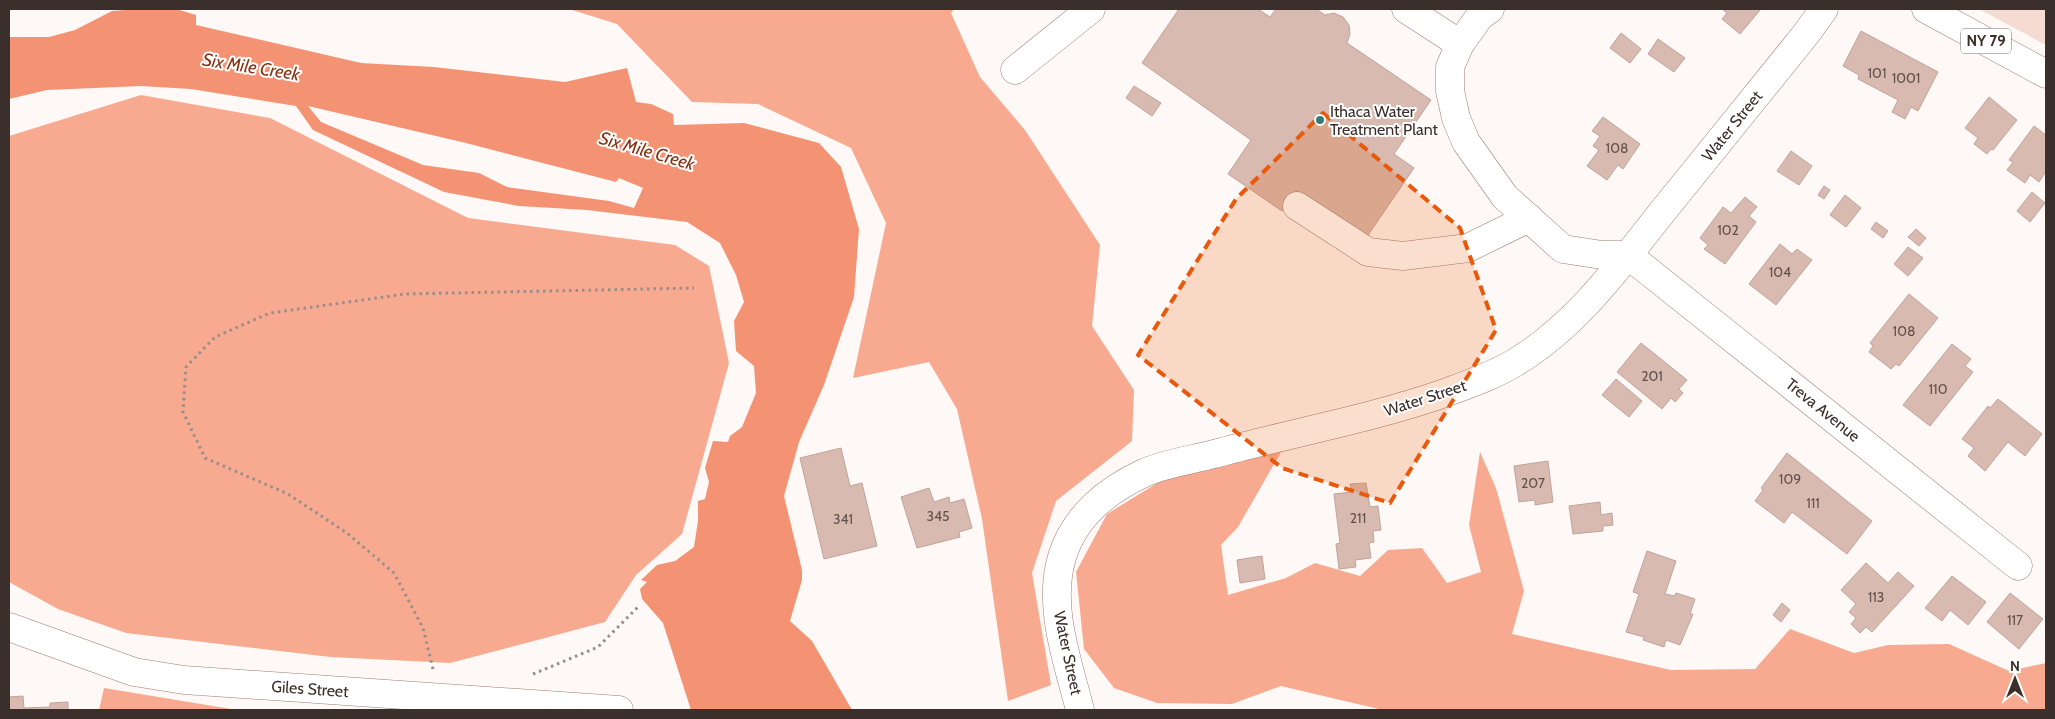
<svg xmlns="http://www.w3.org/2000/svg" width="2055" height="719" font-family="Cabin,sans-serif">
<style>
.green{fill:#f6dbd2}
.forest{fill:#f8aa90}
.water{fill:#f39373;fill-rule:evenodd}
.building{fill:#d9bab0;stroke:#c1a399}
.lines{fill:none;stroke-linecap:round;stroke-linejoin:round}
.minor-casing{stroke:#9a7e75;stroke-width:29}
.highway-casing{stroke:#9a7e75;stroke-width:29}
.path{stroke:#978e8b;stroke-width:3;stroke-dasharray:2.5 4;stroke-linecap:butt}
.minor{stroke:#fff;stroke-width:28}
.highway{stroke:#fff;stroke-width:28}
.marked{fill:#e8590c;fill-opacity:0.2;stroke:#e8590c;stroke-width:4;stroke-dasharray:10 6;stroke-linejoin:round}
.poi-dot{fill:#347c77;stroke:#fff;stroke-width:2}
.labels{text-anchor:middle;dominant-baseline:central;stroke-width:4;stroke-linejoin:round;paint-order:stroke}
.number-label{font-size:14px;fill:#62524c}
.shield{fill:#fff;stroke:#766d6b;stroke-width:1}
.shield-label{font-size:15px;font-weight:bold;fill:#3b2f2b}
.poi-label{font-size:16px;fill:#3b2f2b;stroke:#fff;text-anchor:start}
.street-label{font-size:16px;fill:#3b2f2b;stroke:#fff}
.water-label{font-size:18px;font-style:italic;fill:#873313;stroke:#fff}
</style>
<rect width="100%" height="100%" fill="#fef8f6"/>
<polygon class="green" points="1979,9 2046,9 2046,45"/>
<g class="forest">
<polygon points="569,9 954,9 951,13 980,77 1025,130 1100,245 1092,326 1134,390 1132,441 1056,501 1032,573 1051,685 1008,701 982,519 957,409 929,362 853,378 886,223 851,148 758,104 692,102 617,24"/>
<polygon points="141,95 270,118 468,218 675,245 709,266 729,363 682,534 636,575 605,622 450,663 331,657 126,633 58,609 9,582 9,136"/>
<polygon points="1284,447 1238,527 1221,545 1228,595 1286,578 1315,563 1360,576 1388,550 1422,548 1447,583 1481,572 1469,525 1480,452 1496,488 1524,591 1512,634 1671,670 1755,669 1790,629 1854,653 1888,645 1949,644 2009,671 2046,663 2046,710 1383,710 1281,686 1232,704 1157,703 1114,688 1084,649 1076,572 1107,514 1167,477"/>
<polygon points="104,688 237,710 99,710"/>
</g>
<path class="water" d="M139,9H176L196,15V25L361,63L434,67L565,82L627,68L636,102L651,104L673,114L674,125L744,123L819,143L841,167L859,229L854,297L824,385L799,442L784,496L802,570V580L790,621L812,641L852,710H691L663,623L642,599L640,589L647,582L641,580L657,565L675,561L694,547L698,521V501L705,499L709,482L705,468L713,441L728,442L730,436L742,427L756,393L754,366L736,351L734,321L744,302L736,275L720,243L687,222L587,210L519,206L444,192L313,130L296,106L191,89L141,86L47,90L9,99V37H49L75,30L112,11ZM308,106L466,143L616,182L619,178L643,188L634,208L609,201L507,187L479,173L423,165L321,122Z"/>
<g class="building">
<polygon points="1179,9 1258,9 1270,17 1276,9 1316,9 1325,15 1334,13 1343,17 1349,25 1350,34 1347,43 1431,100 1394,154 1414,168 1366,238 1296,191 1282,211 1228,174 1251,140 1142,63"/>
<polygon points="1722,9 1761,9 1740,34 1722,19 1727,13"/>
<polygon points="1861,31 1938,72 1918,111 1911,107 1905,119 1892,112 1898,100 1858,79 1859,75 1843,66"/>
<polygon points="1621,33 1641,49 1630,63 1610,48"/>
<polygon points="1658,39 1685,58 1674,72 1648,54"/>
<polygon points="1134,86 1161,103 1152,116 1126,98"/>
<polygon points="1989,97 2017,120 1993,150 1991,149 1987,154 1974,144 1978,138 1965,128"/>
<polygon points="1603,117 1640,144 1623,169 1618,165 1607,180 1587,166 1599,150 1593,146 1600,136 1592,131"/>
<polygon points="2034,126 2046,135 2046,171 2039,182 2030,175 2025,183 2007,170 2013,162 2009,160"/>
<polygon points="1791,151 1812,166 1799,185 1777,171"/>
<polygon points="1824,186 1830,190 1824,199 1818,195"/>
<polygon points="2032,192 2045,203 2030,222 2017,211"/>
<polygon points="1845,195 1861,208 1846,227 1830,215"/>
<polygon points="1745,197 1757,207 1749,216 1756,222 1725,264 1704,249 1708,245 1700,238 1723,207 1731,213"/>
<polygon points="1876,222 1888,231 1883,238 1871,229"/>
<polygon points="1916,229 1926,238 1919,246 1908,237"/>
<polygon points="1780,244 1792,254 1797,249 1812,260 1776,305 1749,284"/>
<polygon points="1908,247 1923,258 1908,276 1894,264"/>
<polygon points="1909,294 1938,318 1899,366 1896,364 1891,369 1869,352 1873,346 1870,343"/>
<polygon points="1641,343 1687,380 1679,389 1683,393 1675,402 1671,398 1662,409 1617,372"/>
<polygon points="1952,344 1971,359 1965,366 1973,372 1930,426 1903,405"/>
<polygon points="1616,379 1642,401 1629,417 1602,395"/>
<polygon points="1998,399 2042,434 2025,456 2008,442 1985,471 1968,456 1974,448 1962,439 1988,406 1990,408"/>
<polygon points="841,448 850,486 862,483 877,546 824,559 800,458"/>
<polygon points="1787,453 1872,521 1847,554 1792,512 1784,523 1755,501 1763,490 1761,488"/>
<polygon points="1548,461 1553,502 1535,505 1535,500 1519,502 1514,466"/>
<polygon points="1366,483 1370,507 1378,506 1381,530 1373,531 1374,542 1369,543 1371,558 1355,560 1356,567 1339,569 1336,544 1340,543 1334,494 1352,492 1350,484"/>
<polygon points="929,488 934,502 949,497 950,503 964,499 972,528 959,532 960,537 917,548 901,497"/>
<polygon points="1600,502 1601,515 1612,513 1613,525 1603,526 1603,531 1573,534 1569,506"/>
<polygon points="1647,551 1676,561 1665,594 1675,596 1676,593 1695,599 1690,614 1693,614 1680,645 1666,640 1664,647 1643,640 1644,637 1626,632 1639,594 1633,592"/>
<polygon points="1262,556 1265,579 1240,583 1237,560"/>
<polygon points="1866,563 1888,583 1898,572 1914,586 1872,632 1866,627 1860,633 1851,624 1856,618 1849,612 1856,604 1841,590"/>
<polygon points="1952,576 1986,602 1968,625 1950,610 1942,621 1925,608"/>
<polygon points="2010,593 2043,619 2019,649 1987,622"/>
<polygon points="1782,603 1790,610 1781,622 1773,615"/>
<polygon points="23,696 24,708 50,707 50,703 68,702 68,710 9,710 9,697"/>
</g>
<g class="lines">
<defs>
<g id="minor">
<polyline points="1406,9 1460,44"/>
<polyline points="1490,9 1480,16 1460,44 1450,67 1450,91 1456,118 1466,142 1505,197 1563,249 1602,255 1628,255 2018,566"/>
<polyline points="1015,70 1091,9"/>
<polyline points="1297,206 1368,252 1403,256 1468,248 1529,218"/>
<polyline points="9,627 134,672 184,680 619,710"/>
<path d="M1080,710C1068,662 1047,607 1062,557C1074,517 1107,490 1144,473C1166,463 1192,460 1214,454C1291,433 1370,419 1445,393C1469,384 1495,375 1516,362C1577,325 1619,266 1663,211C1711,152 1758,93 1806,34L1824,9"/>
</g>
<polyline id="highway" points="1926,9 2046,74"/>
</defs>
<use href="#minor" class="minor-casing"/>
<use href="#highway" class="highway-casing"/>
<g class="path">
<polyline points="433,669 423,628 394,573 347,533 288,494 205,458 183,412 186,367 215,337 270,313 405,294 694,288"/>
<polyline points="533,674 598,647 638,607"/>
</g>
<use href="#minor" class="minor"/>
<use href="#highway" class="highway"/>
</g>
<path class="marked" d="M1323,113L1460,228L1496,330L1390,503L1282,468L1138,355L1236,199Z"/>
<circle class="poi-dot" cx="1320" cy="120" r="5"/>
<g class="labels">
<g class="number-label">
<text x="1877" y="73">101</text>
<text x="1906" y="78">1001</text>
<text x="1617" y="148">108</text>
<text x="1728" y="230">102</text>
<text x="1780" y="272">104</text>
<text x="1904" y="331">108</text>
<text x="1652" y="376">201</text>
<text x="1938" y="389">110</text>
<text x="1790" y="479">109</text>
<text x="1533" y="483">207</text>
<text x="1813" y="503">111</text>
<text x="938" y="516">345</text>
<text x="1358" y="518">211</text>
<text x="843" y="519">341</text>
<text x="1876" y="597">113</text>
<text x="2015" y="620">117</text>
</g>
<rect class="shield" x="1961" y="28.5" width="50" height="25" rx="4"/>
<g class="shield-label">
<text x="1986" y="41">NY 79</text>
</g>
<g class="poi-label">
<text x="1330" y="111">Ithaca Water<tspan x="1330" dy="18">Treatment Plant</tspan></text>
</g>
<g class="street-label">
<text transform="translate(1732 126) rotate(-51)">Water Street</text>
<text transform="translate(1425 398) rotate(-18)">Water Street</text>
<text transform="translate(1823 410) rotate(39)">Treva Avenue</text>
<text transform="translate(1068 653) rotate(78)">Water Street</text>
<text transform="translate(310 689) rotate(4)">Giles Street</text>
</g>
<g class="water-label">
<text transform="translate(251 67) rotate(9)">Six Mile Creek</text>
<text transform="translate(647 151) rotate(16)">Six Mile Creek</text>
</g>
</g>
<rect width="2055" height="719" fill="none" stroke="#3b2f2b" stroke-width="20"/>
<g transform="translate(2015 679)" stroke="#ffffff" stroke-width="4" paint-order="stroke">
<path d="M0-4L9 19L0 12L-9 19Z" fill="#3b2f2b"/>
<text y="-8" font-size="14" font-weight="bold" text-anchor="middle" fill="#3b2f2b">N</text>
</g>
</svg>
